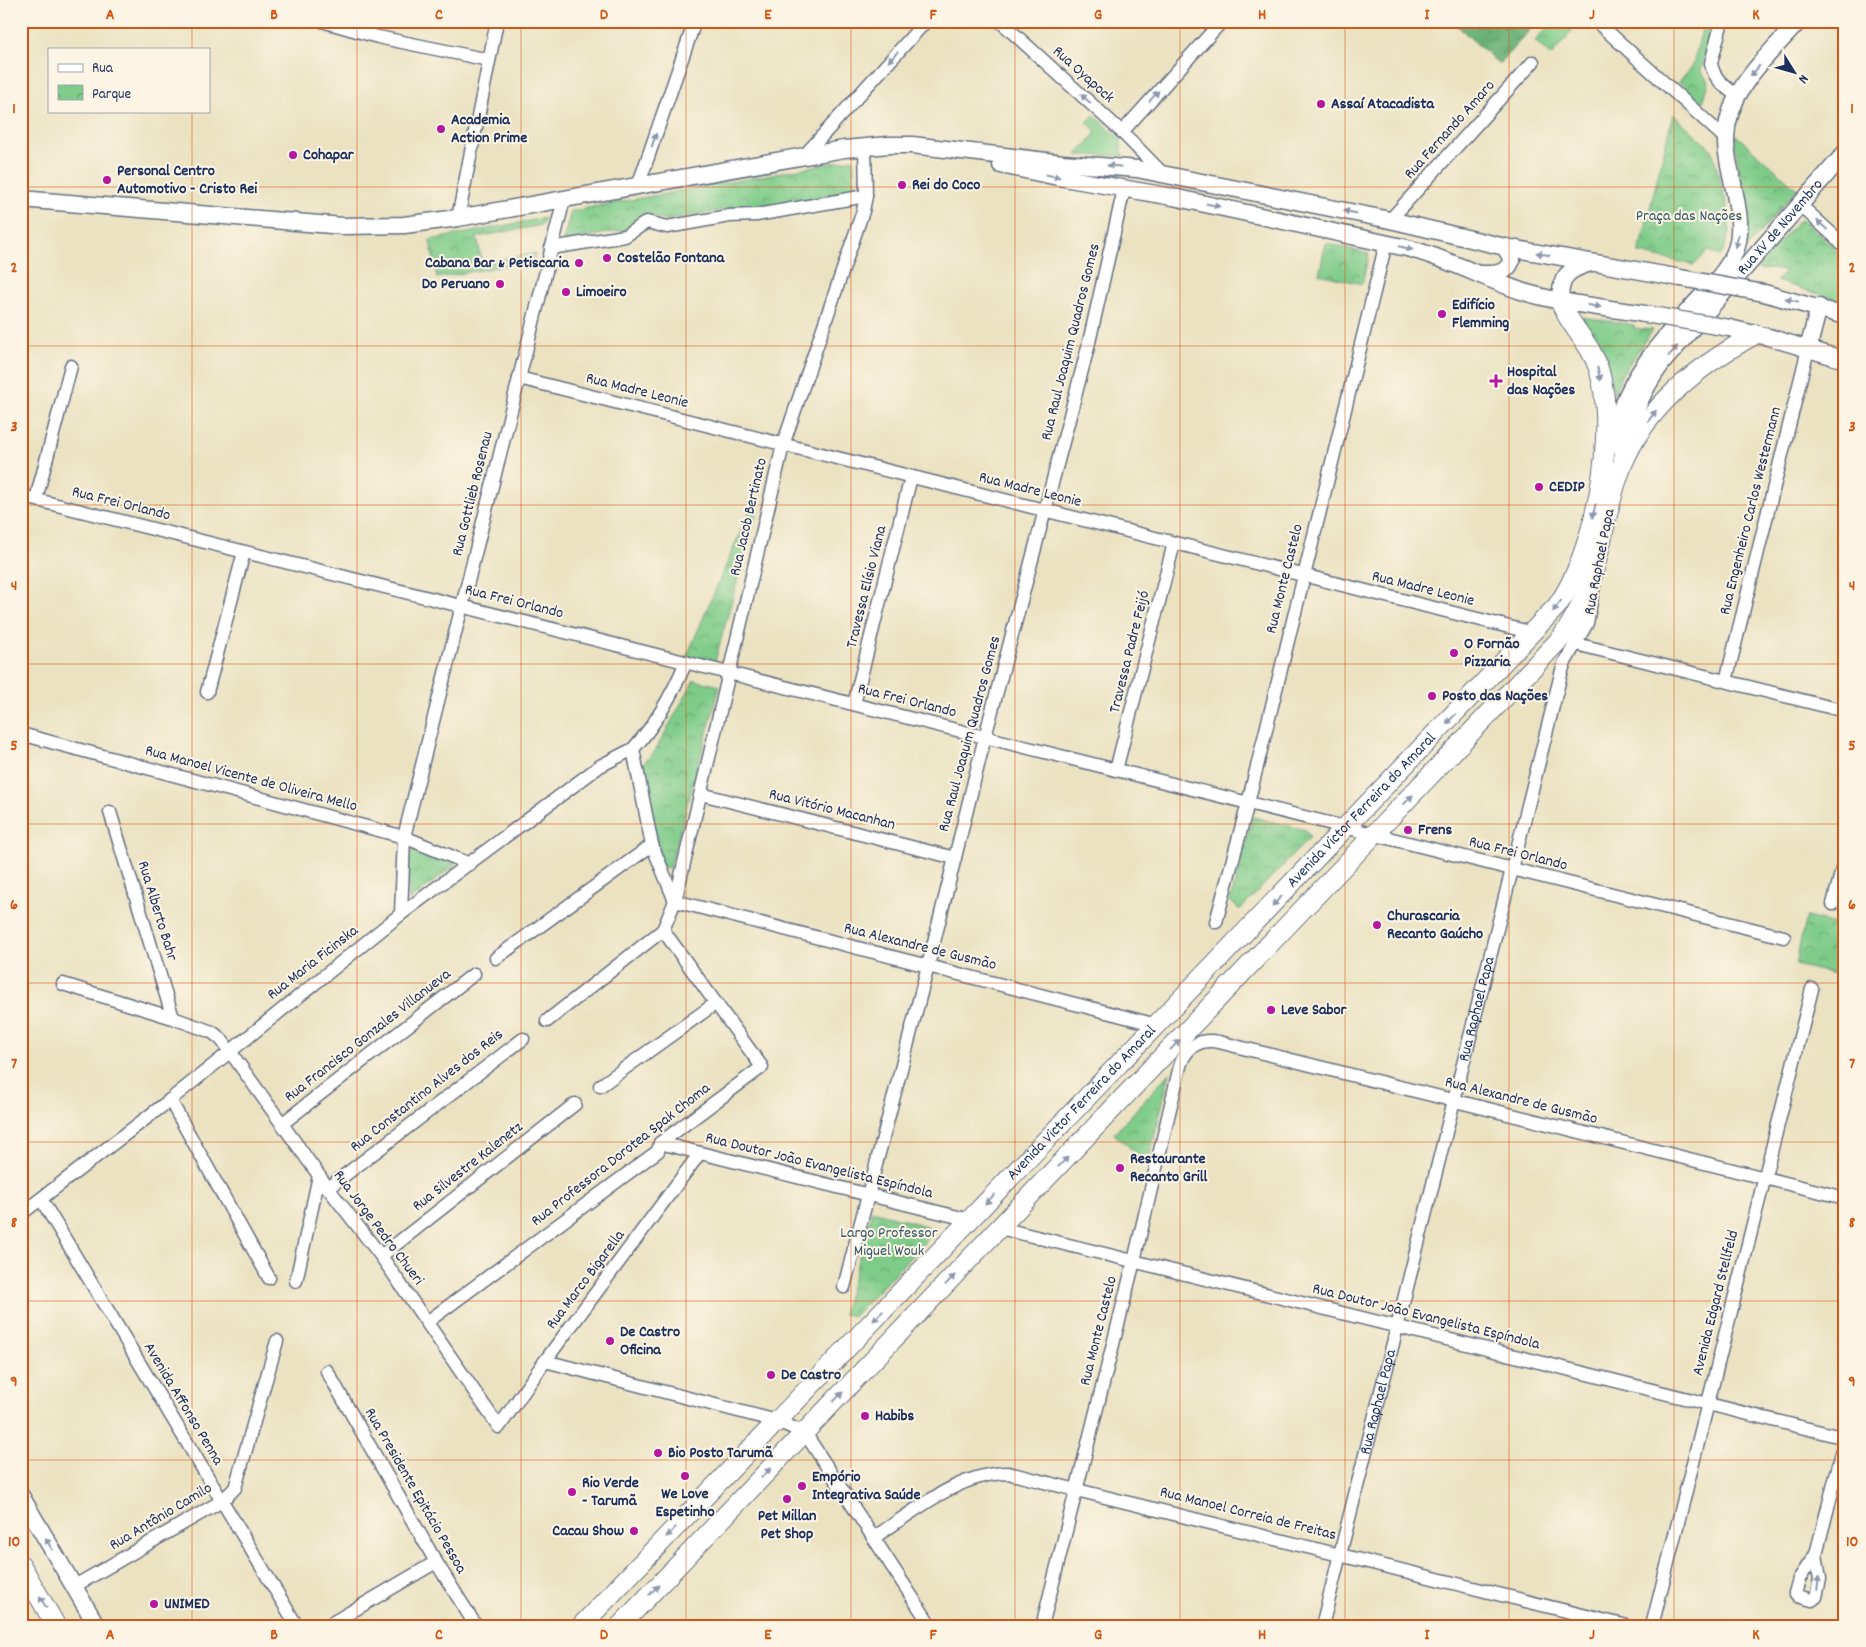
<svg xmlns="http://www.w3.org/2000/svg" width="1866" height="1647" font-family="Dekko,sans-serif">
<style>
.grass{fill:#7fcc8a;stroke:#4d7e74}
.forest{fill:url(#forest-crowns);stroke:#41706a}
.park{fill:url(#park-crowns);stroke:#4d7e74}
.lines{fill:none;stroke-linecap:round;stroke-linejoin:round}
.minor-casing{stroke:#636e81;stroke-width:15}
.major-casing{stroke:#636e81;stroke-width:19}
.highway-casing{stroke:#636e81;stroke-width:21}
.minor{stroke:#fff;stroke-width:12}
.major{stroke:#fff;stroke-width:16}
.highway{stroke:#fff;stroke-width:19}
.major-bridge-casing{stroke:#636e81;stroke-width:19;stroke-linecap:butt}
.major-bridge{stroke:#fff;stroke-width:16}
.oneway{fill:#8d97ae}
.grid{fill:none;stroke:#d45514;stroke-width:1;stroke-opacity:0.55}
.poi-dot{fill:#b5179e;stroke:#fcf5e5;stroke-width:2}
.labels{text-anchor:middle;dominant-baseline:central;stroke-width:4;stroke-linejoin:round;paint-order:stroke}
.street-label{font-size:16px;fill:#1b2f5e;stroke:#fcf5e5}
.poi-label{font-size:16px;font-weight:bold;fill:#1b2f5e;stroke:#fcf5e5;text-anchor:start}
.park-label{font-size:16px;fill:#345669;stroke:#fcf5e5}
.neatline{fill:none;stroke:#d45514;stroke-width:2}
.grid-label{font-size:16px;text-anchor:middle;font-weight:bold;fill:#d45514}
</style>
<defs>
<pattern id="forest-crowns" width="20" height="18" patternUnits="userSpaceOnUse" patternTransform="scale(1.25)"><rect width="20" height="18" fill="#67b076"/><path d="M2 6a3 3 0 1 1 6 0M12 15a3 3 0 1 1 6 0" fill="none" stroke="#549064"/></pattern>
<pattern id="park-crowns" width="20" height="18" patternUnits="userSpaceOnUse" patternTransform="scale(1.25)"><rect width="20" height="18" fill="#7fcc8a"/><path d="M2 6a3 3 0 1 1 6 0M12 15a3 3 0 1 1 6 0" fill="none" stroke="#67a674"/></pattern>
</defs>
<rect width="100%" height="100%" fill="#fcf5e5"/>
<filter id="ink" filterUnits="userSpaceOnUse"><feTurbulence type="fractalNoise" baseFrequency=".02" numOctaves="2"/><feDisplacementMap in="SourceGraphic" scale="10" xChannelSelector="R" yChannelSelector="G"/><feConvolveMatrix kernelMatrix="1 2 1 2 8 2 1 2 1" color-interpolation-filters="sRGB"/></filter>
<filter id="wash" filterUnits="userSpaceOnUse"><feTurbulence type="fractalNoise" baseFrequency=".0096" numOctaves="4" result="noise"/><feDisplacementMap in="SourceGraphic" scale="20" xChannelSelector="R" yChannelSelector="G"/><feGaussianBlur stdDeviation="1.12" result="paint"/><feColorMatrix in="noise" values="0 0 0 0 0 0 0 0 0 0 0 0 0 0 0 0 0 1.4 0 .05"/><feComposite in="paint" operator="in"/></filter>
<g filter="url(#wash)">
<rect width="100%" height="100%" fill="#eae2c1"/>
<polygon class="grass" points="1094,115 1121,140 1121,150 1124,156 1077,155 1095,134 1095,130 1087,122"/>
<polygon class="forest" points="1452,21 1538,21 1499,64"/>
<g class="park">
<polygon points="1553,21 1567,21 1575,28 1551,56 1535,41"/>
<polygon points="1704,21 1712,21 1701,71 1709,82 1703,103 1679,82 1693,65"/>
<polygon points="1673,114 1712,150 1727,205 1730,231 1722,254 1720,256 1709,251 1694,265 1639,253"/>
<polygon points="1736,135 1797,189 1743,252 1747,214 1735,145"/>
<polygon points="853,159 856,192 760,209 746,206 667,220 647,216 639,219 625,230 563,241 571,211"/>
<polygon points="544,218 542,225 477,237 482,263 535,253 534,260 437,278 430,240"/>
<polygon points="1802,220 1806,222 1845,257 1845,302 1776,281 1786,270 1757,269 1796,223"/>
<polygon points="1326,243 1369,254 1362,284 1319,274"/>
<path d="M1582,317L1634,325V328L1653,330L1622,374L1614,395C1608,365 1600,343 1581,319Z"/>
<polygon points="751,507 758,507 714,665 686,658"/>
<polygon points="694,680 720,686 670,867 663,868 641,766 655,751"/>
<polygon points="1253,817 1306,830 1310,837 1241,909 1238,909 1230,901"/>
<polygon points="408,849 456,864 409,901"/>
<polygon points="1806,917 1845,926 1845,947 1838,975 1795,965"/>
<polygon points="1170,1072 1148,1163 1114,1134"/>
<polygon points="872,1211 937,1229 854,1316 843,1314"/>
</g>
</g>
<g filter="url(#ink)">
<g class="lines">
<defs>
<g id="minor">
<polyline points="322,21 378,37 489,60"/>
<polyline points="1000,21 1122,132 1163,174"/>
<polyline points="1596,21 1726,139"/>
<path d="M1722,21L1711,63C1713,78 1725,87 1736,95"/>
<polyline points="1122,132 1222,21"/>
<polyline points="865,146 866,196 863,211 783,445 675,901 1157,1025"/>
<polyline points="803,157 926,21"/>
<polyline points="638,186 695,21"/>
<polyline points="1799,204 1845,246"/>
<polyline points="458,218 497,21"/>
<polyline points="1390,220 1533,62"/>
<polyline points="551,248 625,236 647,222 667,227 729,216 756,215 866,196"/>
<polyline points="519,378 1533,633"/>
<polyline points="21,496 1784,937"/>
<polyline points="36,499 71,366"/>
<polyline points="1576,644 1845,711"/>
<polyline points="1726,681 1808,349"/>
<polyline points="207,692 244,552"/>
<polyline points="854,704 911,477"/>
<polyline points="21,734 404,837 470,864"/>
<polyline points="1116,770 1174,543"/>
<polyline points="701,794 955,858"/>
<polyline points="110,812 173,1018"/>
<polyline points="1833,904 1845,858"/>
<polyline points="401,914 404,837 564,199"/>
<polyline points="1216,922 1248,803 1386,243"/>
<polyline points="496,958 652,845"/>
<polyline points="63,984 173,1018 212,1032 221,1039 328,1188 381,1256 499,1427 545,1361 700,1153"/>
<polyline points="547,1021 663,930"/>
<polyline points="600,1086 716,1003"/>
<polyline points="170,1100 269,1278"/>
<polyline points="283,1123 474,974"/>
<polyline points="660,1143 970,1220"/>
<polyline points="328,1188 523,1039"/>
<polyline points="41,1199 297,1626"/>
<polyline points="21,1214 170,1100 401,914 600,766 633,749"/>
<polyline points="1000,1228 1845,1438"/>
<polyline points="381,1256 575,1104"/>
<polyline points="296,1281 319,1176"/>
<polyline points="844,1287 928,966 985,737 1087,351 1124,189"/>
<path d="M427,1322L658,1151L660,1143L762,1067L663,930L675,901L652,845L633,749C656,724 673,693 686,662"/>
<polyline points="545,1361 777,1421 805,1433 931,1626"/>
<polyline points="327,1371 436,1562 476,1626"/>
<path d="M873,1538C914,1512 958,1473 1008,1473L1627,1626"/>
<polyline points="1816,1554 1799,1579 1795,1593 1797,1596 1812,1600 1816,1597 1820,1579 1816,1554 1845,1441"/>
<polyline points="73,1587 222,1501 235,1488 277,1341"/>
<polyline points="327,1626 436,1562"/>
<path d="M1042,1626L1134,1261L1180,1066C1186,1047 1199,1038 1219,1042L1845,1198"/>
<path id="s1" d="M1322,1626L1561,674L1564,664L1587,623L1594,585"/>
<polyline points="1652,1626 1812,989"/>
</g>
<g id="major">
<path d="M1001,165L1058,177L1173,197L1407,248C1447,258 1483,278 1521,291C1561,304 1604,307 1645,314"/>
<polyline points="21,199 343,226 404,225 458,218 844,149 889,145 912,145 1063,163 1137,169 1390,220 1505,247 1681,278"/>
<path d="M1481,274C1495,274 1506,275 1512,260L1505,247"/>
<polyline points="1764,293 1845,316"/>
<path d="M1560,301C1560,276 1568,269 1591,263"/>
<polyline points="1729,328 1768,337 1845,360"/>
<polyline points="1808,349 1819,307"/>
<path d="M1609,447C1626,383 1645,360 1688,311C1704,293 1725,275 1735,252C1743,231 1738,210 1734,189C1731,172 1725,154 1726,137C1728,88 1769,55 1799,21"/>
<path id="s2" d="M1622,458C1630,422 1640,393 1662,363L1845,153"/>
<polyline points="21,1496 97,1626"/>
</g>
<g id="highway">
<polyline points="21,1565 56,1626"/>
<path id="s3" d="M581,1626L1557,606C1595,554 1618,432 1599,370C1591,343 1569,326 1560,301"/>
<path d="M620,1626L1562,637C1602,580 1598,534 1619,474C1641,409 1699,365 1756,334"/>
</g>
</defs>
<use href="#minor" class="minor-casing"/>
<use href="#major" class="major-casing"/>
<use href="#highway" class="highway-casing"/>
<use href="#minor" class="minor"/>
<use href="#major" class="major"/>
<use href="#highway" class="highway"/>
<defs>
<g id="major-bridge">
<polyline points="1681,278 1764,293"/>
<polyline points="1645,314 1729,328"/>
</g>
</defs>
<use href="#major-bridge" class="major-bridge-casing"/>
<use href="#major-bridge" class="major-bridge"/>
</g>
<defs><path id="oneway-solid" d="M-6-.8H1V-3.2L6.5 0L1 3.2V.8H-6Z" transform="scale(1.25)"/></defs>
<g class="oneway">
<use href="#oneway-solid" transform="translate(893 57) rotate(132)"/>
<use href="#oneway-solid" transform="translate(1755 71) rotate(130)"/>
<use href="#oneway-solid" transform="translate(1154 96) rotate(-48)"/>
<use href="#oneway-solid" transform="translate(1086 99) rotate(-138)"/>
<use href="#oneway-solid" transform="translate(654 140) rotate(-71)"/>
<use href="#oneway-solid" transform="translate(1114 166) rotate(-174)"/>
<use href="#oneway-solid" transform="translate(1053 176) rotate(12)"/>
<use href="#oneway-solid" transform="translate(1213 205) rotate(12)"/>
<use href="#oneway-solid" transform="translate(1350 212) rotate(-168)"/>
<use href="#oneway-solid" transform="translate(1822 225) rotate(-138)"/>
<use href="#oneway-solid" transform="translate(1737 241) rotate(103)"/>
<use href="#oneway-solid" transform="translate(1406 248) rotate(14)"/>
<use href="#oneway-solid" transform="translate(1543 254) rotate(-169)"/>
<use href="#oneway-solid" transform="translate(1792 300) rotate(-165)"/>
<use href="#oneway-solid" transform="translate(1594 306) rotate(9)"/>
<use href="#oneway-solid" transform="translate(1673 351) rotate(-48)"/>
<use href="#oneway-solid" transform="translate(1599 374) rotate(76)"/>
<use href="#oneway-solid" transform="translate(1652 416) rotate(-53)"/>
<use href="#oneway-solid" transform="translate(1594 511) rotate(102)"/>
<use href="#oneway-solid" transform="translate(1557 606) rotate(127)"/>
<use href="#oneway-solid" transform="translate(1451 719) rotate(134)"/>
<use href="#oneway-solid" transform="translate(1408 800) rotate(-46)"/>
<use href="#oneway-solid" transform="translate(1277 901) rotate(134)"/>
<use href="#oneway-solid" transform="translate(1175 1045) rotate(-46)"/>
<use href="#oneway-solid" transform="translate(1063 1162) rotate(-46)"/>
<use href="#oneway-solid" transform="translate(990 1199) rotate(134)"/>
<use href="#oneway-solid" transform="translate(950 1280) rotate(-46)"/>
<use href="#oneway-solid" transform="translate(878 1316) rotate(134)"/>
<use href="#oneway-solid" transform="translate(838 1397) rotate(-46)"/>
<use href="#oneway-solid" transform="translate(766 1473) rotate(-46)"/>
<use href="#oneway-solid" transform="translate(671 1532) rotate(134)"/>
<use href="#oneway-solid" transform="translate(49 1544) rotate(-120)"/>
<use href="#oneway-solid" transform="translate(1818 1583) rotate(-84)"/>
<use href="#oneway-solid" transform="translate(654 1590) rotate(-46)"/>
<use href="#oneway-solid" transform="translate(43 1602) rotate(-120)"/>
</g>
</g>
<path class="grid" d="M192,21V49M357,21V1626M521,21V1626M686,21V1626M851,21V1626M1015,21V1626M1180,21V1626M1345,21V1626M1509,21V1626M1674,21V1626M192,111V1626M21,187H1845M21,346H1845M21,505H1845M21,664H1845M21,824H1845M21,983H1845M21,1142H1845M21,1301H1845M21,1460H1845"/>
<g class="poi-dot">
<circle cx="1321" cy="104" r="5"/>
<circle cx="441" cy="129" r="5"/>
<circle cx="293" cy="155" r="5"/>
<circle cx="107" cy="180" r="5"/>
<circle cx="902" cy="185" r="5"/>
<circle cx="607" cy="258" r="5"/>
<circle cx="579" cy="263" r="5"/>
<circle cx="500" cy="284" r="5"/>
<circle cx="566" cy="292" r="5"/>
<circle cx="1442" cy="314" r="5"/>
<path d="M1493.5 373.5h5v5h5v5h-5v5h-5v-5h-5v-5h5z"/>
<circle cx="1539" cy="487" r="5"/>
<circle cx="1454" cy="653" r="5"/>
<circle cx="1432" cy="696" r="5"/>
<circle cx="1408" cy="830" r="5"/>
<circle cx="1377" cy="925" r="5"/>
<circle cx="1271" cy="1010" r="5"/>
<circle cx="1120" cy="1168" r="5"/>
<circle cx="610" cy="1341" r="5"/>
<circle cx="771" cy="1375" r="5"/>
<circle cx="865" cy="1416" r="5"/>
<circle cx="658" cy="1453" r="5"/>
<circle cx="685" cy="1476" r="5"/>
<circle cx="802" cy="1486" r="5"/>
<circle cx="572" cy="1492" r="5"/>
<circle cx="787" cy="1499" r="5"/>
<circle cx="634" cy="1531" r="5"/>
<circle cx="154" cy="1604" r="5"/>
</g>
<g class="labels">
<g class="street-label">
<text transform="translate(1083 75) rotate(42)">Rua Oyapock</text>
<text transform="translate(1450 130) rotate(-48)">Rua Fernando Amaro</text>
<text stroke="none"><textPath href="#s2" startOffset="284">Rua XV de Novembro</textPath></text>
<text transform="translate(1071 342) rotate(-76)">Rua Raul Joaquim Quadros Gomes</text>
<text transform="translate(637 391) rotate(14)">Rua Madre Leonie</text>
<text transform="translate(1030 490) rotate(14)">Rua Madre Leonie</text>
<text transform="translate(473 494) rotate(-76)">Rua Gottlieb Rosenau</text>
<text transform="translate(121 504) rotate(14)">Rua Frei Orlando</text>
<text transform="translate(1751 511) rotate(-76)">Rua Engenheiro Carlos Westermann</text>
<text transform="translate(749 517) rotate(-77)">Rua Jacob Bertinato</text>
<text transform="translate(1600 562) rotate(-79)">Rua Raphael Papa</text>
<text transform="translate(1285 579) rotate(-76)">Rua Monte Castelo</text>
<text transform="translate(867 587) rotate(-76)">Travessa Elísio Viana</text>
<text transform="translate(1423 589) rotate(14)">Rua Madre Leonie</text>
<text transform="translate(514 602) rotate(14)">Rua Frei Orlando</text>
<text transform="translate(1130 652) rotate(-76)">Travessa Padre Feijó</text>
<text transform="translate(907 701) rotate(14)">Rua Frei Orlando</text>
<text transform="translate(970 734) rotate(-75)">Rua Raul Joaquim Quadros Gomes</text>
<text transform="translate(251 779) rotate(15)">Rua Manoel Vicente de Oliveira Mello</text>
<text transform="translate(832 810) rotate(14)">Rua Vitório Macanhan</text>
<text stroke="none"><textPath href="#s3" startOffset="1129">Avenida Victor Ferreira do Amaral</textPath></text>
<text transform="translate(1518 854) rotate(14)">Rua Frei Orlando</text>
<text transform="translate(157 911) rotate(73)">Rua Alberto Bahr</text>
<text transform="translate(920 947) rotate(14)">Rua Alexandre de Gusmão</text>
<text transform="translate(313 963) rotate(-38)">Rua Maria Ficinska</text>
<text stroke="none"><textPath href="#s1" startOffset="636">Rua Raphael Papa</textPath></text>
<text transform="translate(368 1036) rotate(-38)">Rua Francisco Gonzales Villanueva</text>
<text transform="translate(427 1091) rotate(-38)">Rua Constantino Alves dos Reis</text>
<text transform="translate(1521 1101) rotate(14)">Rua Alexandre de Gusmão</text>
<text stroke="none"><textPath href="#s3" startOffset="724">Avenida Victor Ferreira do Amaral</textPath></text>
<text transform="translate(621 1155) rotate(-38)">Rua Professora Dorotea Spak Choma</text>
<text transform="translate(819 1166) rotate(14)">Rua Doutor João Evangelista Espíndola</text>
<text transform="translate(468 1167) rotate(-38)">Rua Silvestre Kalenetz</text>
<text transform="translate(378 1228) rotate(53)">Rua Jorge Pedro Chueri</text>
<text transform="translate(586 1280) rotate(-53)">Rua Marco Bigarella</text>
<text transform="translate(1716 1303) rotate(-76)">Avenida Edgard Stellfeld</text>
<text transform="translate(1426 1317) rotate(14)">Rua Doutor João Evangelista Espíndola</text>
<text transform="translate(1099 1331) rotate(-76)">Rua Monte Castelo</text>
<text stroke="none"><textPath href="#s1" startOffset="231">Rua Raphael Papa</textPath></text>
<text transform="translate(183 1404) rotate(59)">Avenida Affonso Penna</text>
<text transform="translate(415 1491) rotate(60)">Rua Presidente Epitácio Pessoa</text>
<text transform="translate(1248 1514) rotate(14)">Rua Manoel Correia de Freitas</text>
<text transform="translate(161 1517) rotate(-31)">Rua Antônio Camilo</text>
</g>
<g class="poi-label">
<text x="1331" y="104">Assaí Atacadista</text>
<text x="451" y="120">Academia<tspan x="451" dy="18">Action Prime</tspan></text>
<text x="303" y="155">Cohapar</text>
<text x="117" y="171">Personal Centro<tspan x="117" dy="18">Automotivo - Cristo Rei</tspan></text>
<text x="912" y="185">Rei do Coco</text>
<text x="617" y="258">Costelão Fontana</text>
<text x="569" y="263" text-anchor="end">Cabana Bar &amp; Petiscaria</text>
<text x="490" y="284" text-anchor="end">Do Peruano</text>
<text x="576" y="292">Limoeiro</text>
<text x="1452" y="305">Edifício<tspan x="1452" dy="18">Flemming</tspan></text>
<text x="1507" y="372">Hospital<tspan x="1507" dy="18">das Nações</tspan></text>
<text x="1549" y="487">CEDIP</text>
<text x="1464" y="644">O Fornão<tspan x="1464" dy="18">Pizzaria</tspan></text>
<text x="1442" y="696">Posto das Nações</text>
<text x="1418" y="830">Frens</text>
<text x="1387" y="916">Churascaria<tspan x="1387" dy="18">Recanto Gaúcho</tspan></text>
<text x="1281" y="1010">Leve Sabor</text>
<text x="1130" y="1159">Restaurante<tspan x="1130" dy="18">Recanto Grill</tspan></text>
<text x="620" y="1332">De Castro<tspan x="620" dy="18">Oficina</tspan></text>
<text x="781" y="1375">De Castro</text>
<text x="875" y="1416">Habibs</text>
<text x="668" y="1453">Bio Posto Tarumã</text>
<text x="812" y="1477">Empório<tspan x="812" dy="18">Integrativa Saúde</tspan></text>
<text x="582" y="1483">Rio Verde<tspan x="582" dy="18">- Tarumã</tspan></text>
<text x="685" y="1494" text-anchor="middle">We Love<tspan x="685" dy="18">Espetinho</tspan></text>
<text x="787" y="1516" text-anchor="middle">Pet Millan<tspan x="787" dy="18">Pet Shop</tspan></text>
<text x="624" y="1531" text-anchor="end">Cacau Show</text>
<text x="164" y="1604">UNIMED</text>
</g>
<g class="park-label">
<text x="1689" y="216">Praça das Nações</text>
<text x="889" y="1233">Largo Professor<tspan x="889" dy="18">Miguel Wouk</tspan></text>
</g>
</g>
<rect width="1866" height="1647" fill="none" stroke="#fcf5e5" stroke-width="55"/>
<rect x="48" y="48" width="162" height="65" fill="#fcf5e5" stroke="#a2a6af"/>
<rect x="58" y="64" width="25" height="8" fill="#ffffff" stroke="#a2a6af"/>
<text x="92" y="72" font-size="15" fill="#1b2f5e">Rua</text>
<rect x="58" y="85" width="25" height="15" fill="url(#park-crowns)" stroke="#a2a6af"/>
<text x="92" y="98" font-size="15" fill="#1b2f5e">Parque</text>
<g transform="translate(1794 72) rotate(127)" stroke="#fcf5e5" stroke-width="4" paint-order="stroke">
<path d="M0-4L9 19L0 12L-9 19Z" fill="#1b2f5e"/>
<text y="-8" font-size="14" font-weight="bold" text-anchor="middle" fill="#1b2f5e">N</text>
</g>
<rect x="28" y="28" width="1810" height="1592" class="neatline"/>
<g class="grid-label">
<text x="110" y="19">A</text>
<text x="274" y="19">B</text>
<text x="439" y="19">C</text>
<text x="604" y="19">D</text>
<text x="768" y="19">E</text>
<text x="933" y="19">F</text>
<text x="1098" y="19">G</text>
<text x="1262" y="19">H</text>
<text x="1427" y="19">I</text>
<text x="1592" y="19">J</text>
<text x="1756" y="19">K</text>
<text x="14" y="113">1</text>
<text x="1852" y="113">1</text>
<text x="14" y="272">2</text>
<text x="1852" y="272">2</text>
<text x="14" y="431">3</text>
<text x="1852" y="431">3</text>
<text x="14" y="590">4</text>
<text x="1852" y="590">4</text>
<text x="14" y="750">5</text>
<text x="1852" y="750">5</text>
<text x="14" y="909">6</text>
<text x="1852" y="909">6</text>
<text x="14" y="1068">7</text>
<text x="1852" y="1068">7</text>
<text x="14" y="1227">8</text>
<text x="1852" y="1227">8</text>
<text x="14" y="1386">9</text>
<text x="1852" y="1386">9</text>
<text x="14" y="1546">10</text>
<text x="1852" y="1546">10</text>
<text x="110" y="1639">A</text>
<text x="274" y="1639">B</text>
<text x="439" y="1639">C</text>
<text x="604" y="1639">D</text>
<text x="768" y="1639">E</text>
<text x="933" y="1639">F</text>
<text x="1098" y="1639">G</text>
<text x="1262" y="1639">H</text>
<text x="1427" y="1639">I</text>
<text x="1592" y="1639">J</text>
<text x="1756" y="1639">K</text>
</g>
</svg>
